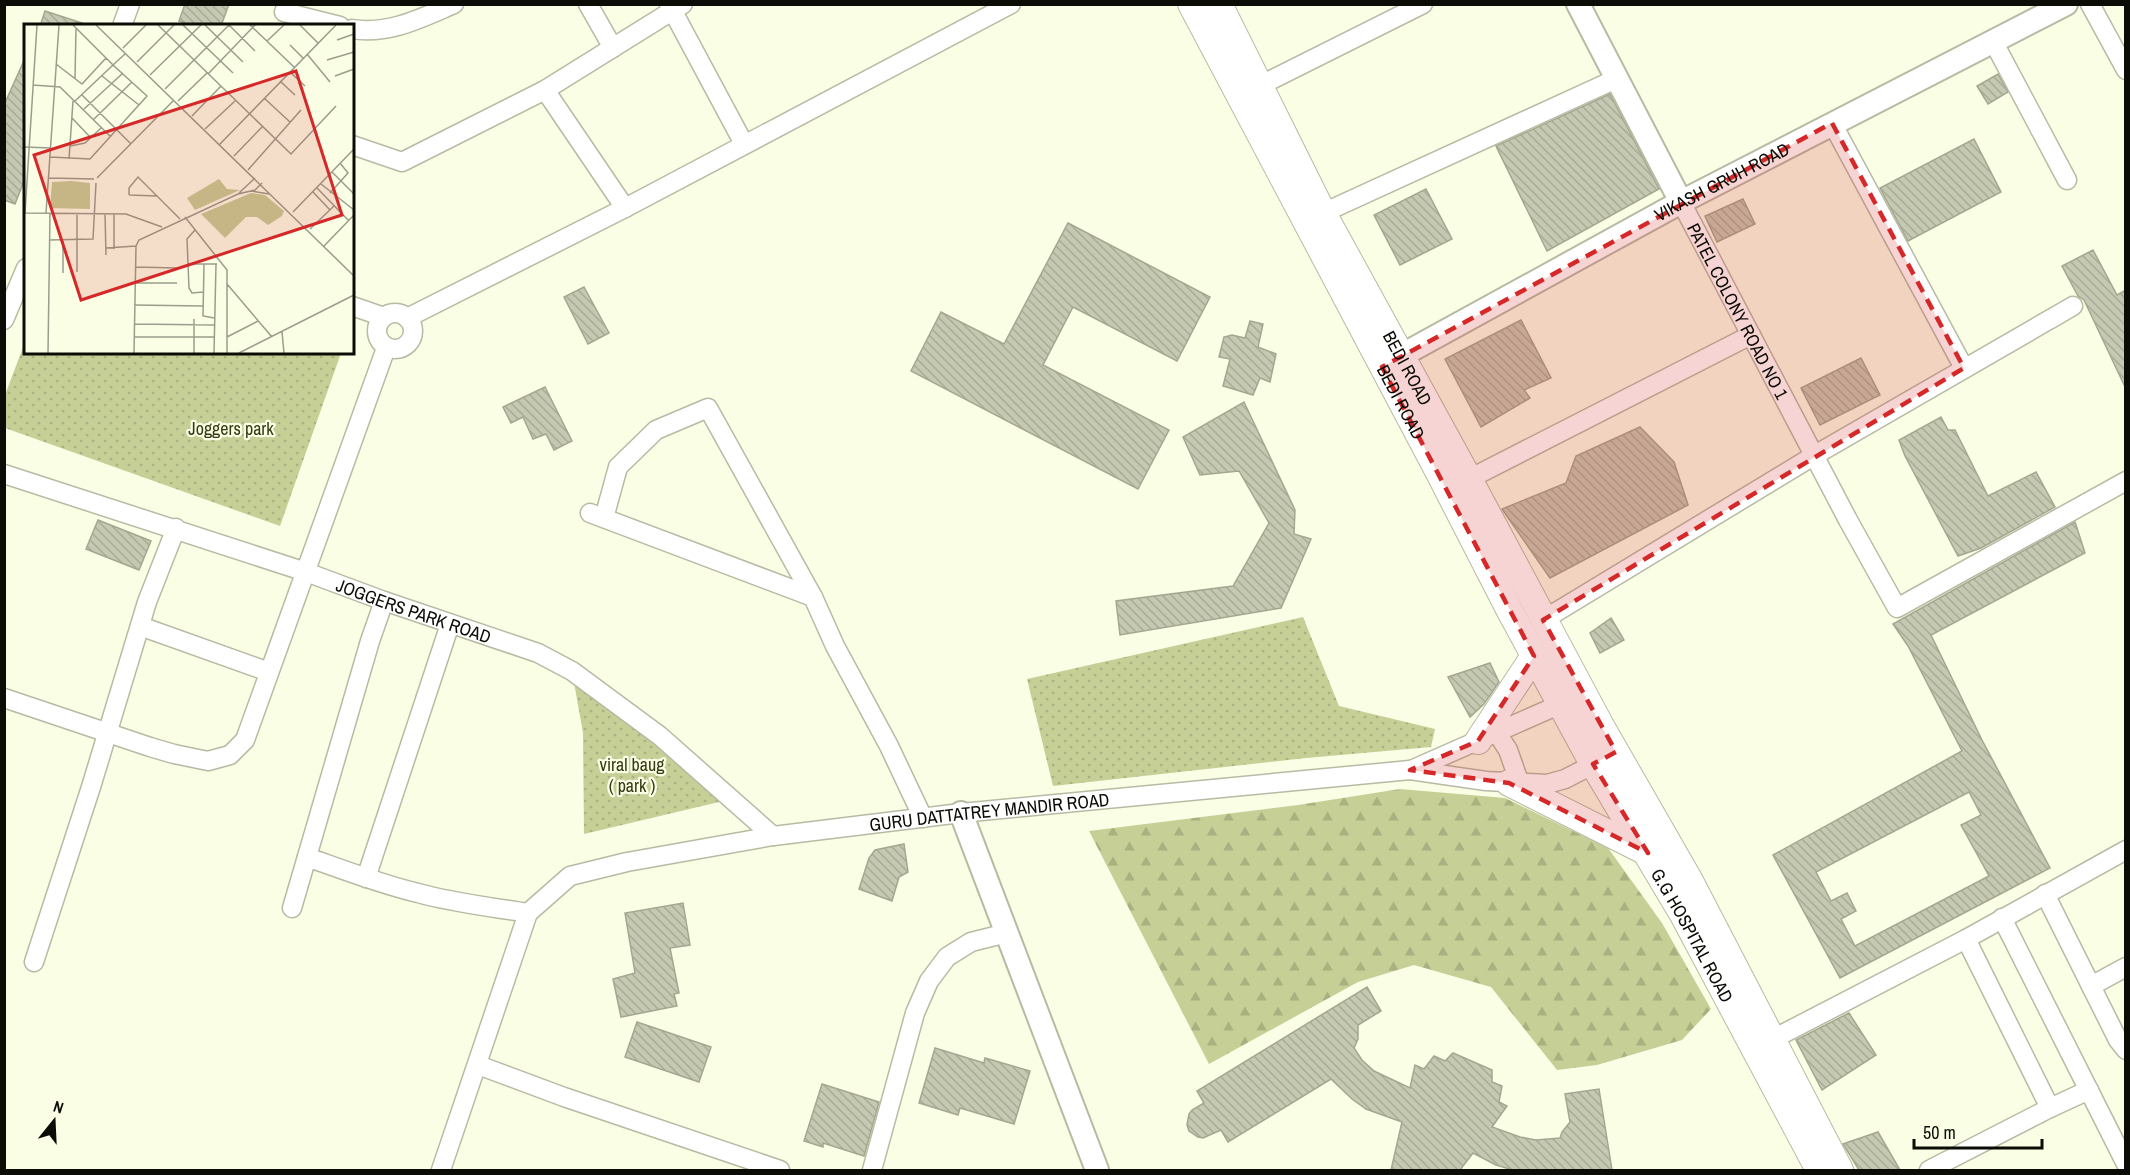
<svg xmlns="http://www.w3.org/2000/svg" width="2130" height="1175" font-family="'Archivo Narrow',sans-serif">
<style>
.grass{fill:url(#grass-dots)}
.forest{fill:url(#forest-firs)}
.building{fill:url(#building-back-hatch);stroke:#a3a78f;stroke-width:1.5;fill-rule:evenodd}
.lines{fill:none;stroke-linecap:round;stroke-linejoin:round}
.minor-casing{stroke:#b6bba3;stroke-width:21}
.tertiary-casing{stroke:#b6bba3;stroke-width:26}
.secondary-casing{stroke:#b6bba3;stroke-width:28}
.minor{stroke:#fff;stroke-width:18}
.tertiary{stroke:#fff;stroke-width:22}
.secondary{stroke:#fff;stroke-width:26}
.marked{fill:#d62828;fill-opacity:0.2;stroke:#d62828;stroke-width:4.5;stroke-dasharray:12 8;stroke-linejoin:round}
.labels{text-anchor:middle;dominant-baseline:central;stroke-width:4.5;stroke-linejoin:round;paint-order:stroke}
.street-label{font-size:18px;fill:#0b0c05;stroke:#f9fee5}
.park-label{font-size:18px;fill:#353a13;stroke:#f9fee5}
.inset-road{fill:none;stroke:#9a9d8b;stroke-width:1.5}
.view{fill:#d62828;fill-opacity:0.15;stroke:#d62828;stroke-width:3}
.inset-edge{fill:none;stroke:#0b0c05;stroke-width:3}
</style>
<defs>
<pattern id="grass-dots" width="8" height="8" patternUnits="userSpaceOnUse" patternTransform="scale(1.5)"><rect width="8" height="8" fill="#c5cf96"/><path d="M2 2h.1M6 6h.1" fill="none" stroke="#a8b180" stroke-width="1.8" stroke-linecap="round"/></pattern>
<pattern id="forest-firs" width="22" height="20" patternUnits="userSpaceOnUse" patternTransform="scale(1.5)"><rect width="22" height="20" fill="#c5cf96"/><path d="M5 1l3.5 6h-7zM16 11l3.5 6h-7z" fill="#a8b180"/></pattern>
<pattern id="building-back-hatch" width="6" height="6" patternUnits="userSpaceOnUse" patternTransform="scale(1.5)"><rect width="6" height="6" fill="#c5c9b1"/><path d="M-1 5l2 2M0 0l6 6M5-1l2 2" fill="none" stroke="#a8ab97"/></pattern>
</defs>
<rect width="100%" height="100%" fill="#f9fee5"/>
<g class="grass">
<polygon points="25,342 26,352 341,353 280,526 5,428 5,395"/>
<polygon points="1303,617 1339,706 1435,729 1431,747 1306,758 1053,786 1027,679"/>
<polygon points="572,671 678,752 719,802 584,834 583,733"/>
</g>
<polygon class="forest" points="1400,789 1505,798 1608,848 1662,923 1711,1009 1682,1040 1597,1065 1557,1070 1491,987 1414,965 1358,982 1209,1064 1089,831 1298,805"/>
<g class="building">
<polygon points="185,4 229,4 221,26 192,26 179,21"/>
<polygon points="45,11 82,23 81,26 40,26"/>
<polygon points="26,56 26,176 15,204 4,200 4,105"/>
<polygon points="1998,74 2008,92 1988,104 1977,86"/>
<polygon points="1610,94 1659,189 1547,251 1496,146"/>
<polygon points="1974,139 2001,192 1908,241 1880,188"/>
<polygon points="1426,189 1452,239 1400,265 1374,215"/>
<polygon points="1743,199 1755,224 1717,242 1705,216"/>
<polygon points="1068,223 1210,297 1177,361 1073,307 1043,365 1169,430 1138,489 911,371 941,312 1004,344"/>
<polygon points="2093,250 2117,295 2126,290 2126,389 2084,300 2078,296 2062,266"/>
<polygon points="584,287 609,333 588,344 564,297"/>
<polygon points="1521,320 1551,378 1524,390 1530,398 1481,427 1445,359"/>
<polygon points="1250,321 1263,324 1258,347 1276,354 1270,382 1260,378 1253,395 1223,386 1230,359 1219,357 1224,337 1232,335 1245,338"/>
<polygon points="1861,358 1880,395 1820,425 1801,388"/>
<polygon points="545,387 572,441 554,450 546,434 533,439 523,417 511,423 503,407"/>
<polygon points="1244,402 1295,510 1294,534 1311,539 1281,608 1120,635 1116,601 1233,586 1269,523 1239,471 1200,475 1183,437"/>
<polygon points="1941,417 1948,430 1955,430 1988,496 2036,472 2055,507 1981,548 1958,556 1905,456 1899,440"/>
<polygon points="1640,427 1674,462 1688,505 1550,578 1502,509 1566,483 1576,456"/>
<polygon points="98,520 151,541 139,570 86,549"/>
<path d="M2075,522L2085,553L1931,635L1982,740L2050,868L1840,978L1773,855L1962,751L1908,646L1893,624ZM1969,792L1981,815L1961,825L1989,876L1855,946L1841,919L1856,911L1847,893L1831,901L1816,872Z"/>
<polygon points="1611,618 1624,640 1600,653 1590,633"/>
<polygon points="1490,663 1499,682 1484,704 1470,717 1448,677"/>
<polygon points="904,844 908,872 899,877 892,901 859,889 869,858 875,850"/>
<polygon points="683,903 690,945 670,948 679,993 674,994 677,1006 621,1017 613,979 635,973 625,913"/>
<polygon points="1367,987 1381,1011 1358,1025 1358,1039 1354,1048 1362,1060 1374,1071 1410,1088 1415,1065 1424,1069 1434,1056 1445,1061 1453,1053 1492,1070 1492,1082 1502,1086 1499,1102 1507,1106 1492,1127 1520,1137 1536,1140 1560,1138 1562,1132 1570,1122 1565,1094 1599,1089 1612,1170 1513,1170 1496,1165 1473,1153 1460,1170 1391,1170 1402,1122 1366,1109 1352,1099 1331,1079 1228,1142 1221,1130 1203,1138 1198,1137 1189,1131 1187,1125 1189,1114 1192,1110 1204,1103 1197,1091"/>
<polygon points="1849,1013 1876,1055 1822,1090 1796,1040"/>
<polygon points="637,1022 711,1047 699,1082 625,1057"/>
<polygon points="935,1048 984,1063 985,1058 1030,1071 1014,1124 960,1108 958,1115 919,1103"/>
<polygon points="822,1084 879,1102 864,1156 823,1143 823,1147 804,1141"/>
<polygon points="1878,1132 1900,1170 1859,1170 1843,1144"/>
</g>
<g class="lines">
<defs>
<g id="minor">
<polyline points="588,4 613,48"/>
<polyline points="669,4 744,144"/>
<polyline points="2090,4 2126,70"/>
<polyline points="284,12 340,26"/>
<polyline points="122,26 130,4"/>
<path d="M352,29C389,35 421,18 454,4"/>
<polyline points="1993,41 2067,180"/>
<polyline points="1261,85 1423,4"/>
<polyline points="545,90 625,208"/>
<polyline points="1832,123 1964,368"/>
<polyline points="352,145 402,162 545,90 683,4"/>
<path id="s1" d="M1681,202L1848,520L1897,608L2126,481"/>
<polyline points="1323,213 1616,79"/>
<polyline points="352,306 384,317"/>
<circle cx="395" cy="331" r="18"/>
<polyline points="407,318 625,208 1011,4"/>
<polyline points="4,320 26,268"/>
<path id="s2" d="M4,474L306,572L384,601L538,653L572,671L660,736L773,836"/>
<polyline points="1469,479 1751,335"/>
<polyline points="590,513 813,597"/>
<polyline points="604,518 618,467 656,430 708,408 813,597 835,646 889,746 923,818"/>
<polyline points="1543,620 1815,455 2073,306 2049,320"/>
<polyline points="140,626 269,672"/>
<polyline points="4,698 150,747 174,754 208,761 230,755 245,740 386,348"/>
<polyline points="1497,733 1508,750 1520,784"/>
<polyline points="1411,770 1570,700"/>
<path d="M307,857C344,870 380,884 418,893C454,903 491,907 528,913"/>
<polyline points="366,878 450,624"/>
<polyline points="2045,894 2118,1040 2126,1050"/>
<polyline points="292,908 370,641 384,601"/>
<polyline points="2002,918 2126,1164"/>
<polyline points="1966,939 2050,1108"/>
<polyline points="34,962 91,787 147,602 176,528"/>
<polyline points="2091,986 2126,967"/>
<polyline points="1773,1039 1966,939 2126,850"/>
<polyline points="478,1065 564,1097 780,1170"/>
<path id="s3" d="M441,1170L528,913L570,876L627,862L773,836L961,813L1410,770L1486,781L1547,784L1565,779L1604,759"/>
<polyline points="872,1170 915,1013 929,981 947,957 971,942 1007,933"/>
<polyline points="1929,1170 2050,1108 2089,1090"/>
</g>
<g id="tertiary">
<polyline points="1578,4 1681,202"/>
<path id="s4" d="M1386,364L1681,202L2066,4"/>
<polyline points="961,813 1097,1170"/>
</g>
<g id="secondary">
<path id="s5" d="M1191,4L1438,471L1510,611L1593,764L1682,913L1819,1170"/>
<path id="s6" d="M1219,4L1323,213L1469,479L1601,726L1690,881L1840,1170"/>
<polyline points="1478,741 1534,656"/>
<polyline points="1509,783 1648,853"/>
</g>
</defs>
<use href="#minor" class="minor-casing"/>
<use href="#tertiary" class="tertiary-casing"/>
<use href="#secondary" class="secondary-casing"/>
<use href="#minor" class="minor"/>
<use href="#tertiary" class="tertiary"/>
<use href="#secondary" class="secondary"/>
</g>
<path class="marked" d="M1832,123L1964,368L1543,620L1616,752L1593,764L1648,853L1509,783L1410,770L1478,741L1534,656L1382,367Z"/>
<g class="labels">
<g class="street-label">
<text stroke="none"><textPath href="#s4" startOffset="382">VIKASH GRUH ROAD</textPath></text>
<text stroke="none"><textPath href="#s1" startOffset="123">PATEL COLONY ROAD NO 1</textPath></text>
<text stroke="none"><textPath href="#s6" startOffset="410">BEDI ROAD</textPath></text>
<text stroke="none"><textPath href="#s5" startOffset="450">BEDI ROAD</textPath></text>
<text stroke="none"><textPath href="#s2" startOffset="432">JOGGERS PARK ROAD</textPath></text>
<text stroke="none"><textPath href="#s3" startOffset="752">GURU DATTATREY MANDIR ROAD</textPath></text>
<text stroke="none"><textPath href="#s5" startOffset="1058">G.G HOSPITAL ROAD</textPath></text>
</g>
<g class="park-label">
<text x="231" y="428">Joggers park</text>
<text x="632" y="764">viral baug<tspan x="632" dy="21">( park )</tspan></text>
</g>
</g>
<g transform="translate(24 24)">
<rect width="330" height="330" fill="#f9fee5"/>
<path d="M195,155L203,165L216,166L171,186L163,174ZM47,157L66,159V185L26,184L28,158Z" fill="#c5cf96"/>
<path d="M227,169L241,171L260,187L258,192L244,201L233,193H222L201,214L177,190Z" fill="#c5cf96"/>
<path class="inset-road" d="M49,1L89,41L51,77M72,1L330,252M134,1L267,130L312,82M159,1L209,49M181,1L219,38M205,1L231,27M226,1L270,43M276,1L294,19M313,16L330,10M243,17L260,1M266,21L279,34M99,24L122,1M283,30L306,58M303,36L330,28M113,38L150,1M32,40L58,60L82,34M266,48L281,62M184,50L231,1M126,51L177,1M78,52L115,81M311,52L330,45M51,54L52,5M256,57L271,71M9,61L36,63L87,113M141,65L205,1M58,71L107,120M240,74L266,98M154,77L183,49M60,85L99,49M168,92L197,62M48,94L67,114M69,96L108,58M181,105L211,77M195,121L312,1M46,122L61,119L77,104M0,123L27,124M210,132L238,103M26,133L66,135L123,72L89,41L101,30M45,135L49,77M224,146L277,86L274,89M308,148L330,170M25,154L70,155M73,154L150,76M297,160L330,186M293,164L325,197M227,167L245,170M289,168L306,186M215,169L231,154M306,169L324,149L316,139M105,171V164L114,153L156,195M105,171L133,172M269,188L330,125M1,189L13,1M1,189L102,190L138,203M22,189L35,1M81,190L82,231M161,193L203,246V329M286,205L310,182M171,206L163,215L165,264L168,269L179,268M25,216L69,215L72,159M300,222L330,191M82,224L112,222M90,225V190M164,240H193M180,240L179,292L190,294M111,243L153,244M53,248V189M39,249V217M111,259H153M203,260L248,313M110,281L179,282M170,295V329M110,300L190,301M258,308L260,329M110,313H191M203,313L234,297M24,329L26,189M110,329L112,222L115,216L214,170L231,166L238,159M190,329L192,240M215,329L330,271"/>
<path class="view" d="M272,47L318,191L57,276L10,131Z"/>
<rect width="330" height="330" class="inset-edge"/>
</g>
<rect width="2130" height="1175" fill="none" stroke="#0b0c05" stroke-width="12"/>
<g transform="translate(54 1121) rotate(18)" stroke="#f9fee5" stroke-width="4.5" paint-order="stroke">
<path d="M0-4.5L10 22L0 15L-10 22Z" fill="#0b0c05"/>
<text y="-9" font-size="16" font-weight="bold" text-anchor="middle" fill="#0b0c05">N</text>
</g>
<path d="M1914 1139v9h128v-9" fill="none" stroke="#0b0c05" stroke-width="3"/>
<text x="1923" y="1139" font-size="18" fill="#0b0c05" stroke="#f9fee5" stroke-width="4.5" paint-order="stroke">50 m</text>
</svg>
